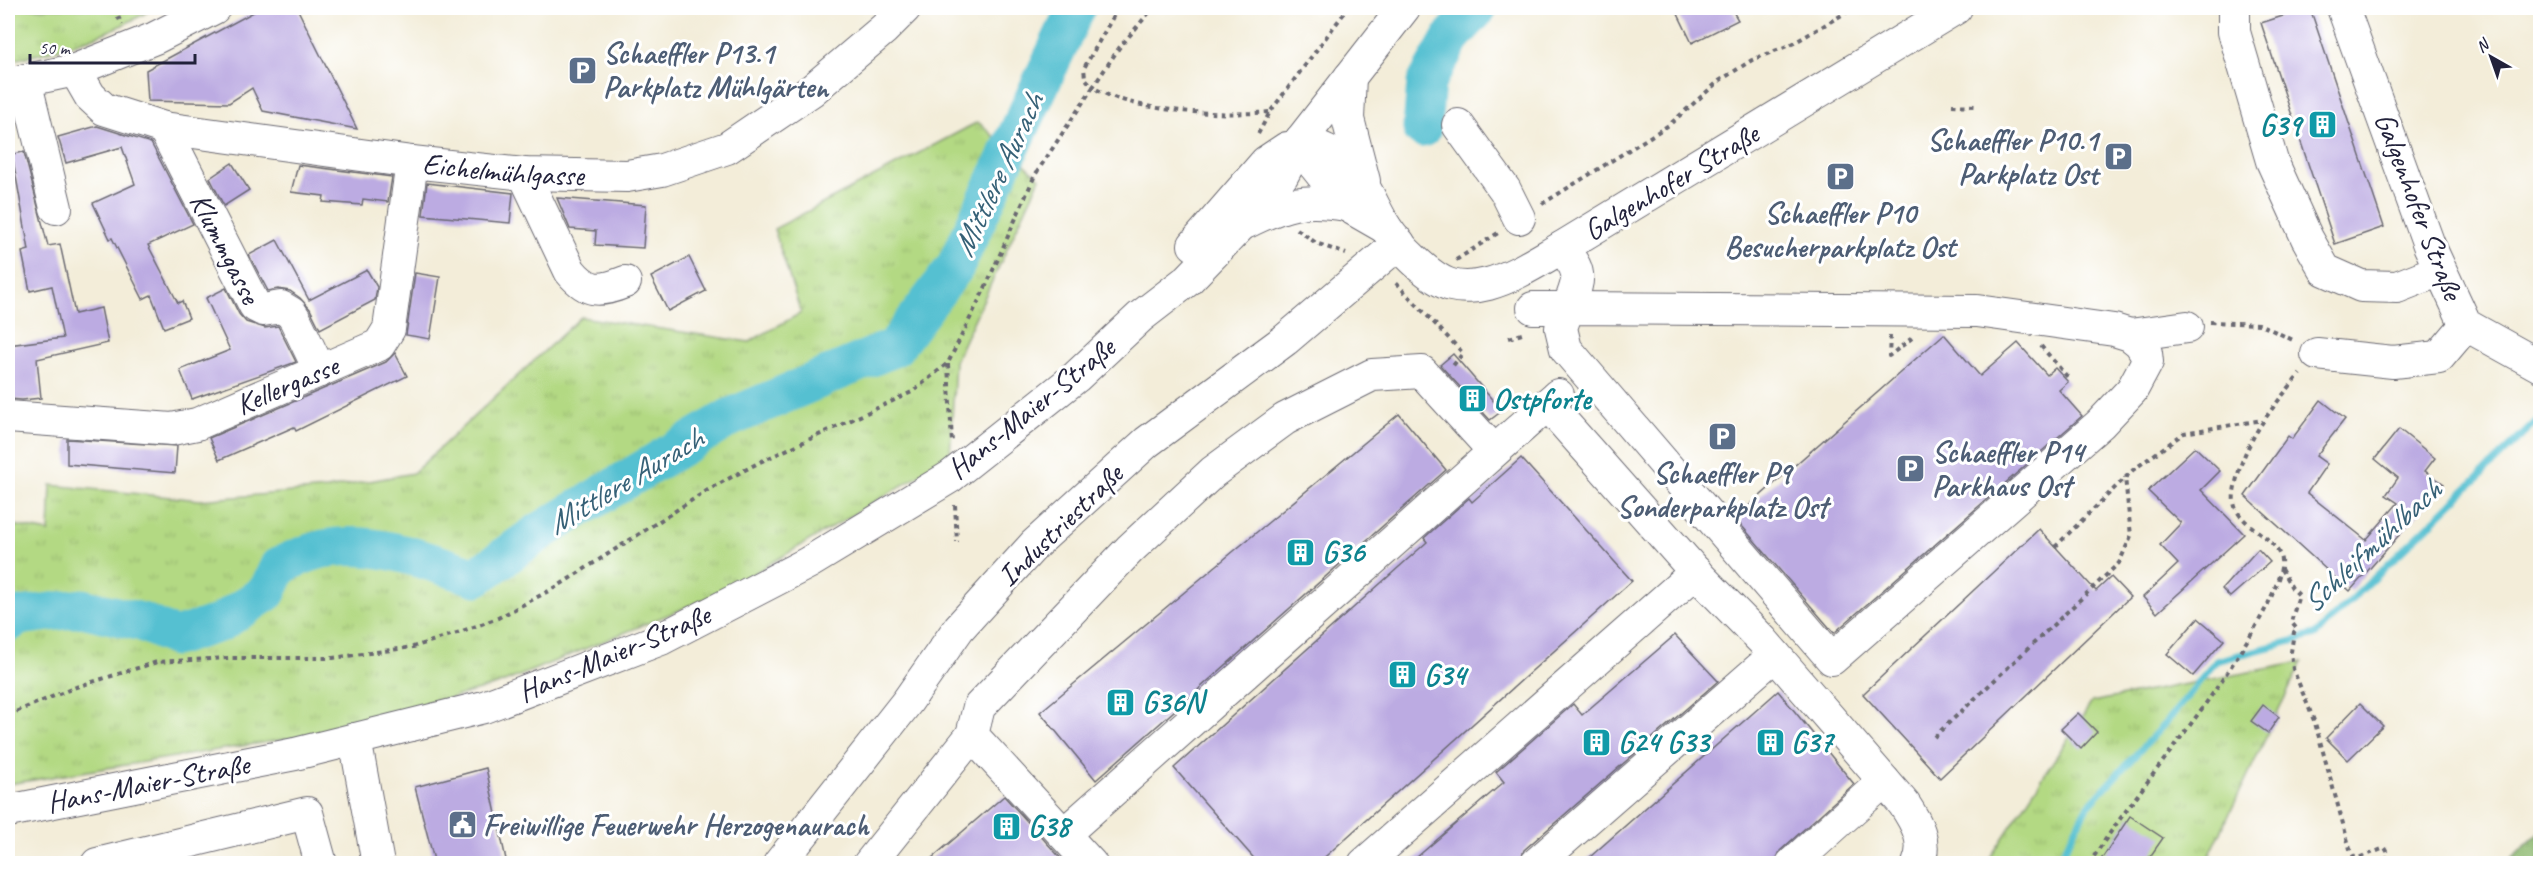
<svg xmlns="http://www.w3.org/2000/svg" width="2548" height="871" font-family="Caveat,sans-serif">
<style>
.grass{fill:url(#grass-tufts);stroke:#6a7e5f;stroke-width:1.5}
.forest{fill:url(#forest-crowns);stroke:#586e56;stroke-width:1.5}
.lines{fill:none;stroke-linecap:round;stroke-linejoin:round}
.stream{stroke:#55c0d1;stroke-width:7}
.river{stroke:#55c0d1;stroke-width:39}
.building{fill:#bcabe2}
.minor-casing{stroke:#6b6972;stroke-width:34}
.path{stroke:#6b6972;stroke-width:4;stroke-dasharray:4.5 4.5;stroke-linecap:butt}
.minor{stroke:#fff;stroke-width:32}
.labels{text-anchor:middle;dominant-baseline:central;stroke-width:6;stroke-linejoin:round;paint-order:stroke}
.service-label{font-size:30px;font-weight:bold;fill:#4e5e75;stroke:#fff;text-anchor:start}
.culture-label{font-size:30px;font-weight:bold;fill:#0d838f;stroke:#fff;text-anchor:start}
.street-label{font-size:30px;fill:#22223b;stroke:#fff}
.water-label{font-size:32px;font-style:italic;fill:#366177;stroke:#fff}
</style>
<defs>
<pattern id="grass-tufts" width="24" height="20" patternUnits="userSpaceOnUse" patternTransform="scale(1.5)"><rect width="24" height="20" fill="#b3d983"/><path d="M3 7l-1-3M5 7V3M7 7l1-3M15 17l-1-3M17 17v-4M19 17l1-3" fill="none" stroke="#9aba72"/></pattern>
<pattern id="forest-crowns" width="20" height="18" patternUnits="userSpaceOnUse" patternTransform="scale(1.5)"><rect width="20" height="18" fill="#8eb971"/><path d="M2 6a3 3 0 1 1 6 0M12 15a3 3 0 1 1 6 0" fill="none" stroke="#74965e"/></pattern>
</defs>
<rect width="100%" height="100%" fill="#fff"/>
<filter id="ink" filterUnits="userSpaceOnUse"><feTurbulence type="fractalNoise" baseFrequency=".0167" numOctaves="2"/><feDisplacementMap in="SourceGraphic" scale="12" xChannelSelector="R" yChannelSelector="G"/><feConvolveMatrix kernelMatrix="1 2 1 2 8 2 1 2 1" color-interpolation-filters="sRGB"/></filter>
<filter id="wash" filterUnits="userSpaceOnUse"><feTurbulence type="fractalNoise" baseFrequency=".008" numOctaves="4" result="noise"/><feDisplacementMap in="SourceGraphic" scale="24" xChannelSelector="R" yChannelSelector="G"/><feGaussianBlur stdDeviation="1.35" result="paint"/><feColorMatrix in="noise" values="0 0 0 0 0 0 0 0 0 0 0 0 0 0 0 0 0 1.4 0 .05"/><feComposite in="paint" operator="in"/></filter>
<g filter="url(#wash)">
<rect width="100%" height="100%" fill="#f3edd9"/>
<g class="grass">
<path d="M8,8H154C110,35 58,51 8,61Z"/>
<polygon points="978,122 1040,178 955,361 950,457 721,593 497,685 323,733 8,784 8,524 49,532 51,485 200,500 327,489 413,473 581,317 749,342 801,313 774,229"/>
<polygon points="2302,662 2206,863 1986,864 2092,702"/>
</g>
<polygon class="forest" points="2540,832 2540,863 2507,863"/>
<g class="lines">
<polyline class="stream" points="2057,864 2087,807 2169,719 2216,661 2315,635 2540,418"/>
<g class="river">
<polyline points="1422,128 1426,83 1453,35 1478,8"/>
<path d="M8,623L19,616L82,608L142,622L175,637L220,623L267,592L279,566C293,560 308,552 323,549C374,539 428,561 476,577L538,533L729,418L895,347L955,267L1076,8"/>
</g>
</g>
<g id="blocks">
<g class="building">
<polygon points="261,8 297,8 357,129 263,111 252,88 229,103 148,101 146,70"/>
<polygon points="1691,8 1731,8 1738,20 1692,43 1678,14"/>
<polygon points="2308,8 2310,8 2384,227 2335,244 2261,23"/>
<polygon points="97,126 151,143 193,224 148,245 178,303 182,301 189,318 164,328 151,295 143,299 112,238 110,239 93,203 135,184 122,147 66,163 58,137"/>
<polygon points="24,152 48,246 60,244 75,314 101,308 108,343 37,359 41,398 22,400 9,399 8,345 63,338 52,286 30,291 22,252 29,250 12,154"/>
<polygon points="232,163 249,190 224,206 210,178"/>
<polygon points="298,165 392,177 388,202 363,199 362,205 323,202 324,196 291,192"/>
<polygon points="427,183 513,193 510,223 423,215"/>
<polygon points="557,198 646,205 643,248 595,245 596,231 570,229"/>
<polygon points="277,240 309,300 367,270 377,287 375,300 320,329 310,309 300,298 290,291 278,289 268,291 249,255"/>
<polygon points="689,257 706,291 668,311 651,277"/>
<polygon points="415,273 440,277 430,339 406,335"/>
<polygon points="226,288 239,314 246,322 265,328 278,326 296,362 192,399 180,370 230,350 206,298"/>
<polygon points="1944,334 1980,376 2018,343 2047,375 2055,368 2068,382 2059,390 2082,416 1834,633 1735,518"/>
<polygon points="395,353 407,376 296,431 294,427 219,460 209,438 386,362"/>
<polygon points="1453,354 1502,411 1490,420 1440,365"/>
<polygon points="2321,400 2345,419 2316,456 2327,464 2307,493 2366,540 2398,503 2386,495 2398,478 2375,459 2399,429 2435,458 2425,471 2444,484 2350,591 2245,496 2288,436 2292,439"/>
<polygon points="1399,414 1446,470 1096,780 1040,712"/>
<polygon points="67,439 177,446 175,473 67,464"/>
<polygon points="2195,447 2220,471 2201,490 2244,534 2157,613 2143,597 2178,564 2160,545 2181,523 2148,491"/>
<polygon points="1521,458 1632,581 1317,864 1259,864 1174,768 1427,542 1424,538 1469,498 1472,502"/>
<polygon points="2039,529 2096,591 2111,577 2130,597 1940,778 1863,694"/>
<polygon points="2258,549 2270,562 2230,597 2222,589"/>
<polygon points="2198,618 2224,640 2193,676 2167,654"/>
<polygon points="1675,635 1718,681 1524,850 1519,864 1409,864 1504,782 1496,772 1573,704 1582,715"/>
<polygon points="1778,691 1854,784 1780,851 1775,864 1582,864"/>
<polygon points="2360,703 2383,726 2348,760 2326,738"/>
<polygon points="2263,705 2279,717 2268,733 2251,721"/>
<polygon points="2078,713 2097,732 2081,749 2061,729"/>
<polygon points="486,768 507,864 435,864 415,787"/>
<polygon points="1004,796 1066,864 925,864"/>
<polygon points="2130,816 2163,838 2145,864 2098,864"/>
</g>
</g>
</g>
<g filter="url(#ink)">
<use href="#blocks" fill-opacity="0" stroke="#6b6972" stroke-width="1.5"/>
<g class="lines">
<defs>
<g id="minor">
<polyline points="2234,8 2234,32 2272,161 2307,238 2325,270 2361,286 2397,287 2440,270"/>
<polyline points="2343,8 2429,245 2466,325 2540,366"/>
<path id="s1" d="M75,70L90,96L104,109L164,128L412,162L524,174L627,176L662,170L727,148L811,91L884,29L905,8"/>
<polyline points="1350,77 1348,119 1364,181"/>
<polyline points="25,80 56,208"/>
<polyline points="8,84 75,70 155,38 214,8"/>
<polyline points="1458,125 1505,190 1519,218"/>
<path id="s2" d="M164,128L255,306L263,310L281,307L291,313L295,319L320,371"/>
<path d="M1301,140C1318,146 1336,153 1348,166C1366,184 1373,208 1386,228C1398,246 1430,279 1451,285C1462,288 1477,287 1488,284C1514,277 1538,261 1561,248L1956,8"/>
<polyline points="1301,140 1311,161 1346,205 1386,228"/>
<path d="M524,174L570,271C588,293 600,292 625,282"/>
<path d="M1247,222C1286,203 1303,198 1346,205"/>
<polyline points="1194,245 1266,162 1287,148"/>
<path d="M1533,308H1568C1579,279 1584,273 1561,248"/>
<polygon points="1568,308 1977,311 2114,330 2130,335 2140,343 2146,353 2147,362 2132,390 2100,424 1832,659 1566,349 1561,328"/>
<polyline points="2130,335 2187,327"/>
<polyline points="2317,354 2393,362 2439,357 2466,325"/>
<path d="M1547,404L1701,578L1763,641L1904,804C1916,822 1928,842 1918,864"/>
<polyline points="8,417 172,429 197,424 379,345 389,329 412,162"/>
<polyline points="355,739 378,864"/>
<polyline points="8,811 295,754 484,707 661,639 808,563 950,477 1076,377 1140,317 1188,280 1241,225 1282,176 1301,140 1404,8"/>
<polyline points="1064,834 1558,395"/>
<polyline points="97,864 307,813 321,864"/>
<polyline points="779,864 907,702 959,628 1035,544 1147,442 1285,340 1399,243"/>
<polyline points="869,864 972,735"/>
<polyline points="1091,864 972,735 979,707 1130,549 1213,472 1285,419 1372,375 1422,372 1494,451"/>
<polyline points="1364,864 1696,572"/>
<polyline points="1536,864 1775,655"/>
<polyline points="1792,864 1884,781"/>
</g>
</defs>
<use href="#minor" class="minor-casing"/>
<g class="path">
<polyline points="114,8 122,25"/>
<polyline points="1118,8 1084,68 1085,78 1093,87 1119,48 1153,8"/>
<polyline points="1952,105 1975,106"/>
<polyline points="1258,134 1270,112 1348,8"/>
<polyline points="1542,204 1669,125 1719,81 1752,60 1792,44 1854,8"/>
<polyline points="1297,229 1316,243 1346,254"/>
<polyline points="1456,260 1498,233"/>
<polyline points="1396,283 1463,353 1451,368"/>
<polyline points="2210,322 2259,324 2295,341"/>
<polyline points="1890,336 1889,356 1912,338"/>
<polyline points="1509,338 1525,333"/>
<polyline points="2041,346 2070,380"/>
<polyline points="948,364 952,444"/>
<polyline points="955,505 957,542"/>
<polyline points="2055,547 2133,470 2184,433 2262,420"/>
<path d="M2281,569L2292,588L2299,595L2291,622L2297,629L2294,632L2291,652L2293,669L2315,723L2350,849L2354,857L2358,858L2385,848C2390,854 2388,860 2382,864"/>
<path d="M8,715L76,687L157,662L229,658H333L413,647L457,633L498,618L558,586L711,488L760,462L912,392L948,363L986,286L1035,175L1093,87C1132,113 1224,116 1270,112"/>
<polyline points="1934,737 2119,563 2131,536 2125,477"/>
<path d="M2089,864C2137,790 2196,724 2242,649C2257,624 2273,600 2280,572C2289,541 2247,532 2236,509C2232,501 2234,490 2236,482C2246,438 2272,408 2300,374"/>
</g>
<use href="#minor" class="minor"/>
</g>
</g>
<defs>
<symbol id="parking-square" viewBox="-11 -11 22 22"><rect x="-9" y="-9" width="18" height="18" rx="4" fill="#5c6f8a" stroke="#fff"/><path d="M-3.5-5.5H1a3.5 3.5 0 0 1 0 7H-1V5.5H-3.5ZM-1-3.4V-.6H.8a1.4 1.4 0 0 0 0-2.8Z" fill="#fff"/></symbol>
<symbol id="building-square" viewBox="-11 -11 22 22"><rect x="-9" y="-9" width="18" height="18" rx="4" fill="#0f9aa8" stroke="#fff"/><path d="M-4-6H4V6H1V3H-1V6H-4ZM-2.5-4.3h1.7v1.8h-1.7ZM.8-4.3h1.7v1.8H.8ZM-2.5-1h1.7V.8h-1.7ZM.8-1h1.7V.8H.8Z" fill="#fff"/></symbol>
<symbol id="civic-square" viewBox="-11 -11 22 22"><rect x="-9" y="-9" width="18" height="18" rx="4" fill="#5c6f8a" stroke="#fff"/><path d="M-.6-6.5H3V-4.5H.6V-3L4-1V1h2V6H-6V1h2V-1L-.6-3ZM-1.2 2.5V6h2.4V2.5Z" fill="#fff"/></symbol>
</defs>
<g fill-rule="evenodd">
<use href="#parking-square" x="566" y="54" width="33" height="33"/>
<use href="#building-square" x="2306" y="108" width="33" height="33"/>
<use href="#parking-square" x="2102" y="140" width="33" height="33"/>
<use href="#parking-square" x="1824" y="160" width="33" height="33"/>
<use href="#building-square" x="1456" y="382" width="33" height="33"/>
<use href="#parking-square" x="1706" y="420" width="33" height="33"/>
<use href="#parking-square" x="1894" y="452" width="33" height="33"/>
<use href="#building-square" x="1284" y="536" width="33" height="33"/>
<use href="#building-square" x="1386" y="658" width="33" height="33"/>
<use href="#building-square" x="1104" y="686" width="33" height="33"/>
<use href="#building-square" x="1580" y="726" width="33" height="33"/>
<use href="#building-square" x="1754" y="726" width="33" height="33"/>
<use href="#civic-square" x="446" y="808" width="33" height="33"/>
<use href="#building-square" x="990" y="810" width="33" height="33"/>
</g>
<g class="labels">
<g class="service-label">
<text x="603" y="53">Schaeffler P13.1<tspan x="603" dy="34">Parkplatz Mühlgärten</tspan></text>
<text x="2098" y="140" text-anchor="end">Schaeffler P10.1<tspan x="2098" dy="34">Parkplatz Ost</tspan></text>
<text x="1840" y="213" text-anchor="middle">Schaeffler P10<tspan x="1840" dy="34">Besucherparkplatz Ost</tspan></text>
<text x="1932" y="452">Schaeffler P14<tspan x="1932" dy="34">Parkhaus Ost</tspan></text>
<text x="1722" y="473" text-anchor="middle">Schaeffler P9<tspan x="1722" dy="34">Sonderparkplatz Ost</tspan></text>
<text x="483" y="825">Freiwillige Feuerwehr Herzogenaurach</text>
</g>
<g class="culture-label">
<text x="2301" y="125" text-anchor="end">G39</text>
<text x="1493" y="399">Ostpforte</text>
<text x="1322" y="552">G36</text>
<text x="1424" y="675">G34</text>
<text x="1142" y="702">G36N</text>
<text x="1618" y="742">G24 G33</text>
<text x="1791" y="742">G37</text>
<text x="1028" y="826">G38</text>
</g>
<g class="street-label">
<text stroke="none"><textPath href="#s1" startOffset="454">Eichelmühlgasse</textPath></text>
<text transform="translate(1671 182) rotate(-31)">Galgenhofer Straße</text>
<text transform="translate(2419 206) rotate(69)">Galgenhofer Straße</text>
<text stroke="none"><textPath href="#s2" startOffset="135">Klummgasse</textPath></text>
<text transform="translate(287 385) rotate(-23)">Kellergasse</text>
<text transform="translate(1031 408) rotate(-39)">Hans-Maier-Straße</text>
<text transform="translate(1060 525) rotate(-44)">Industriestraße</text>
<text transform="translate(614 653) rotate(-23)">Hans-Maier-Straße</text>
<text transform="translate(148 783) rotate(-11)">Hans-Maier-Straße</text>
</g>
<g class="water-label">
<text transform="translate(998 175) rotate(-65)">Mittlere Aurach</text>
<text transform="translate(625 481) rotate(-31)">Mittlere Aurach</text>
<text transform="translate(2371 546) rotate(-43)">Schleifmühlbach</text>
</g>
</g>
<rect width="2548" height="871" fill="none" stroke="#fff" stroke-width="30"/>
<g transform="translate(2491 57) rotate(320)" stroke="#ffffff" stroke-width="4.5" paint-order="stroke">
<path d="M0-4.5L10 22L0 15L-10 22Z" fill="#22223b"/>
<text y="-9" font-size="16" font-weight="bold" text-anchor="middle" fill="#22223b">N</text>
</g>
<path d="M30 54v9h165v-9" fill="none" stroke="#22223b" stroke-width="3"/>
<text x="39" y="54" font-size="18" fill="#22223b" stroke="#ffffff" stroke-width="4.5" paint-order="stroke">50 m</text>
</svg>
